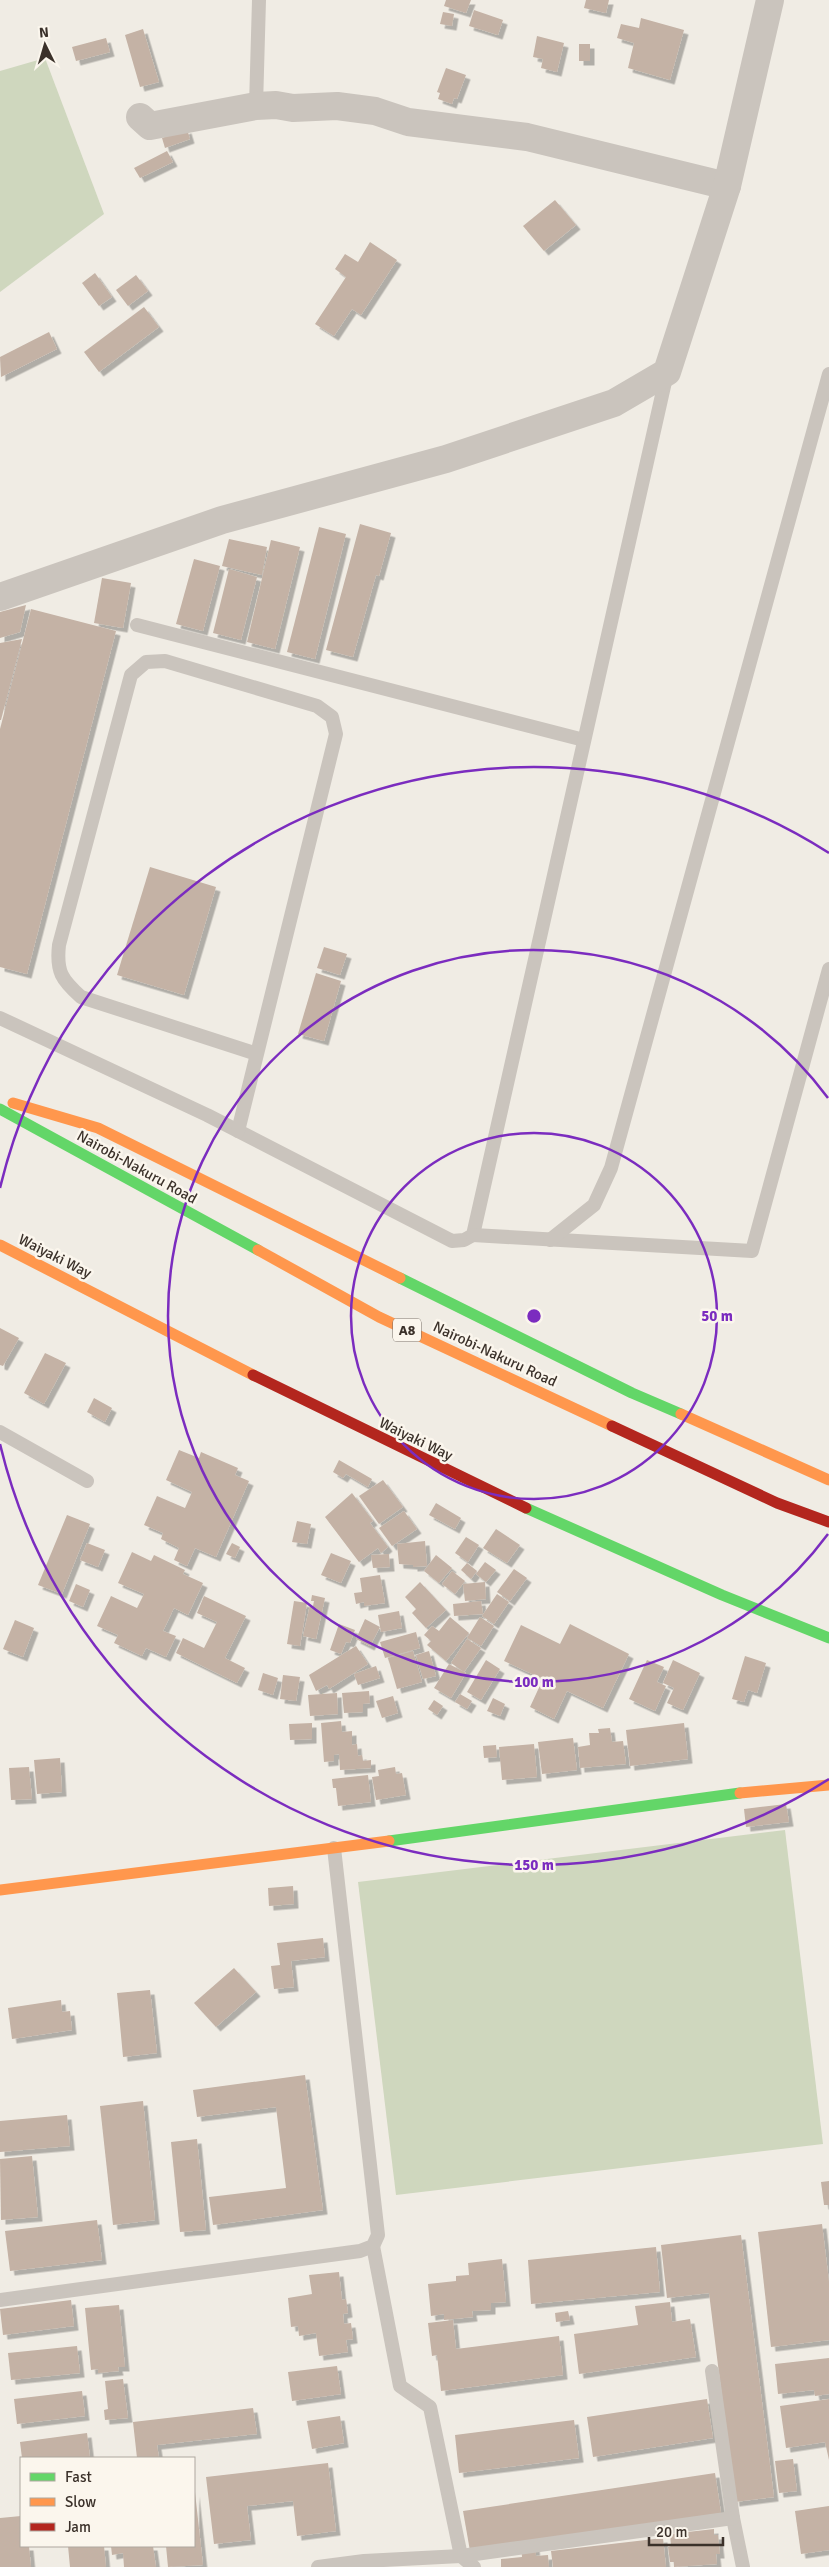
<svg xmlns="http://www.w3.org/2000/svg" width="829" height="2567" font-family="Signika,sans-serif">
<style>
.green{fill:#cfd7be}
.building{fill:#c4b2a5;filter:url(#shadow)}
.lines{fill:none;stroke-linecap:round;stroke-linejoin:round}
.lane{stroke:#cac4bd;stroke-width:14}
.street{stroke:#cac4bd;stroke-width:28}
.fast{stroke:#63d668;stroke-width:11}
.slow{stroke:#ff974d;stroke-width:11}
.jam{stroke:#b3261e;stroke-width:11}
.ring{fill:none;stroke:#7b2cbf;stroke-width:2.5}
.labels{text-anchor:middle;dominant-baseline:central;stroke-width:5;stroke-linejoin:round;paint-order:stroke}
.shield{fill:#fbf6ed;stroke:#756c64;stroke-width:1}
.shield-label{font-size:14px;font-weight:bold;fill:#3b312a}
.street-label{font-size:15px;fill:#3b312a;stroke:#fbf6ed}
.centre{fill:#7b2cbf;stroke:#fbf6ed;stroke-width:2.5}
.ring-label{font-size:15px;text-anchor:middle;font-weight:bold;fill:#7b2cbf;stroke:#fbf6ed;stroke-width:5;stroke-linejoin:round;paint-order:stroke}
</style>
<defs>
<filter id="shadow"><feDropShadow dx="4.5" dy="4.5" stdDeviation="0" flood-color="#0004"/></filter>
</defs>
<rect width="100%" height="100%" fill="#f0ece4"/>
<g class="green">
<polygon points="45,58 104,214 0,292 0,71"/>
<polygon points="785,1830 823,2144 396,2195 358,1882"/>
</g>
<g class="building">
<polygon points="446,0 471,0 466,13 444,6"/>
<polygon points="586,0 609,0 606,13 584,8"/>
<polygon points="474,10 503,20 498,35 469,26"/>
<polygon points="443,12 454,14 452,26 440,24"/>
<polygon points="641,18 684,30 670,80 628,68 634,43 617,38 621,24 639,28"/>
<polygon points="143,29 159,82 140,87 125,35"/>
<polygon points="537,36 564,43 557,72 541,68 543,59 533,57"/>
<polygon points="106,38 110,52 76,61 72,47"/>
<rect x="579" y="44" width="11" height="17"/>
<polygon points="446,68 466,75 457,99 454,98 452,104 438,99 440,93 437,92"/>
<polygon points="187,129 190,139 165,148 162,138"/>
<polygon points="167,151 173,162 140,178 134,168"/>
<polygon points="555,200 576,225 544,251 523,226"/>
<polygon points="370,242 397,260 361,315 352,309 334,336 315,324 346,277 335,269 345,254 358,262"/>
<polygon points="95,273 112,297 99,306 82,283"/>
<polygon points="136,275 148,291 128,306 116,290"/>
<polygon points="144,307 159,327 99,372 84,352"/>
<polygon points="49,332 57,349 1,377 0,357"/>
<polygon points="360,524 391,533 379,576 376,575 353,657 326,650"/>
<polygon points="319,527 346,534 315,659 287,652"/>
<polygon points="229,539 267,547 262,575 222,566"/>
<polygon points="271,540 300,547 275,649 247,642"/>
<polygon points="194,559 220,566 203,631 176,624"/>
<polygon points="229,569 257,577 241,640 213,633"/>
<polygon points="102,578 131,583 123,628 94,623"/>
<polygon points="26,605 20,632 0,638 0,612"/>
<polygon points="31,609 116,631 27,974 0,967 0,729"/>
<polygon points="22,639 1,720 0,720 0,643"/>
<polygon points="150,867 216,887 184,995 117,975"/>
<polygon points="324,947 347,954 340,975 317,968"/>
<polygon points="316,973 341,981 324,1041 298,1034"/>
<polygon points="0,1328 19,1338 3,1366 0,1365"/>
<polygon points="45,1353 66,1363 44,1404 24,1393"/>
<polygon points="94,1398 112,1408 105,1422 87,1412"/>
<polygon points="179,1450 199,1458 201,1452 238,1468 235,1475 249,1481 216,1557 195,1548 187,1566 174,1560 179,1548 161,1539 163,1533 144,1525 157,1496 185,1508 192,1492 166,1480"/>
<polygon points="339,1460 372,1479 368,1487 346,1474 343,1478 333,1472"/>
<polygon points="383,1480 403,1507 379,1524 359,1496"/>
<polygon points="352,1493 373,1521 370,1523 388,1547 381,1553 378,1548 359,1562 325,1517"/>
<polygon points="436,1503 461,1518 455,1529 429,1515"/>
<polygon points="404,1511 417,1529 392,1546 379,1528"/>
<polygon points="67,1515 90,1524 62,1594 38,1585"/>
<polygon points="297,1521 311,1524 307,1544 292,1542"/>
<polygon points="496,1529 520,1545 507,1563 483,1548"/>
<polygon points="466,1537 479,1545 468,1562 455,1553"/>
<polygon points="425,1541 427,1566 413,1567 413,1565 399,1564 397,1544"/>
<polygon points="87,1543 105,1550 98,1567 80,1560"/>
<polygon points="232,1543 240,1547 235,1558 226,1554"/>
<polygon points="132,1552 151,1561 154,1555 185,1570 183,1574 203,1583 188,1615 174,1608 163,1631 176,1636 166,1657 146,1648 142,1656 114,1643 118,1635 97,1626 111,1596 137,1608 144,1594 118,1583"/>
<polygon points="331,1553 351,1561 341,1583 321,1575"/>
<polygon points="389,1554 390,1567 373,1568 371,1555"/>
<polygon points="436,1555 452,1568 439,1583 424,1571"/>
<polygon points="485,1562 496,1570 486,1582 476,1574"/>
<polygon points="467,1563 477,1571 471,1579 461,1570"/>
<polygon points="514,1569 527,1578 510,1601 497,1592"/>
<polygon points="452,1571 465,1581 455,1594 442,1584"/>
<polygon points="380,1575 385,1603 364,1606 364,1602 356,1604 354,1593 362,1592 360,1578"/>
<polygon points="420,1582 446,1610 426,1628 412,1613 416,1609 405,1597"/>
<polygon points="485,1582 486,1599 465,1601 463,1584"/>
<polygon points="76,1584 90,1590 83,1607 69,1601"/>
<polygon points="497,1594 509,1602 494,1624 482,1616"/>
<polygon points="312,1595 325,1598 316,1639 303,1636 310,1605 313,1606 314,1601 311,1601"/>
<polygon points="204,1596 246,1616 225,1658 245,1668 237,1683 176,1653 183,1638 204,1648 217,1622 197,1613"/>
<polygon points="294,1601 307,1603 300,1646 287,1644"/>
<polygon points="481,1601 483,1614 454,1616 453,1604"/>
<polygon points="399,1611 402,1628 381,1632 380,1627 370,1646 356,1639 365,1619 380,1627 378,1615"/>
<polygon points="450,1617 469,1633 446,1661 427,1645 431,1641 424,1635 432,1626 439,1631"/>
<polygon points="480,1617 494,1626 481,1646 467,1638"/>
<polygon points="15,1620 34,1628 23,1657 3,1649"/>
<polygon points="339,1624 355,1630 350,1643 346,1642 341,1654 330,1650"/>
<polygon points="570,1624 629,1654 603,1708 567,1691 554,1719 530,1707 543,1679 504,1661 521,1625 560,1644"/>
<polygon points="416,1632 420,1648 385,1658 380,1642"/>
<polygon points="467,1639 481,1648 464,1672 451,1663"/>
<polygon points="356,1646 368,1664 329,1689 327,1685 316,1691 309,1675"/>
<polygon points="413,1651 422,1682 397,1689 388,1658"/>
<polygon points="429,1651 436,1676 423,1679 416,1655"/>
<polygon points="745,1656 766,1663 757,1693 748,1690 744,1702 732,1699"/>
<polygon points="486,1660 500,1669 481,1700 467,1692"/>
<polygon points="647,1660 664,1667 657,1682 666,1686 655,1711 629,1699"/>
<polygon points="673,1660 700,1673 683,1710 667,1703 674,1688 663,1683"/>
<polygon points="449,1664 466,1673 451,1698 434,1688"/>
<polygon points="376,1666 380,1678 358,1685 354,1674"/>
<polygon points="263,1673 278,1678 273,1695 258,1690"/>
<polygon points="283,1675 300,1677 296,1701 280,1699"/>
<polygon points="369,1691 370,1703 363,1704 363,1712 344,1713 342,1693"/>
<polygon points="337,1693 338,1714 310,1716 308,1695"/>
<polygon points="460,1694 472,1701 467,1709 455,1702"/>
<polygon points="393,1696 398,1713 382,1718 376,1701"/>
<polygon points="493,1698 505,1704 500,1716 487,1711"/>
<polygon points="434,1700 443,1706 437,1715 428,1709"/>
<polygon points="341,1721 342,1732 352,1731 352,1745 357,1744 358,1756 362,1755 363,1761 371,1760 371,1768 340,1770 339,1754 334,1755 334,1761 324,1762 321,1723"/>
<polygon points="312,1723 312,1739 290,1740 289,1724"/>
<polygon points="684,1723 688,1759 630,1766 626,1730"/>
<polygon points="610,1728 612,1742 623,1741 626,1764 580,1768 578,1747 590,1745 589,1733 599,1733 598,1729"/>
<polygon points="573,1738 577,1770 542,1774 538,1742"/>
<polygon points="534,1744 537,1777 502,1780 499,1747"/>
<polygon points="496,1745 497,1757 484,1758 483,1746"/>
<polygon points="60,1758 62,1792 37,1794 34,1760"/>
<polygon points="29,1767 32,1799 11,1800 9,1768"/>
<polygon points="395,1767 396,1774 402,1773 406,1795 376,1800 372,1777 379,1776 378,1770"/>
<polygon points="368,1775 371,1802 338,1806 336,1788 333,1788 332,1779"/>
<polygon points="786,1804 789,1822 746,1827 744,1809"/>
<polygon points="293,1886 294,1904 269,1906 268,1888"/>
<polygon points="323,1938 325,1957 291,1961 294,1987 274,1989 271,1966 280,1965 277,1943"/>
<polygon points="234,1968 256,1992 216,2027 194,2003"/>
<polygon points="150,1990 157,2053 123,2057 117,1993"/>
<polygon points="61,2000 62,2012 70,2011 72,2030 12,2039 8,2008"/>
<polygon points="305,2075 323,2210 213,2225 209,2197 286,2188 276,2107 197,2117 193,2090"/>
<polygon points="143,2101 155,2220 113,2225 100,2106"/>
<polygon points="67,2115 70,2146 0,2152 0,2121"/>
<polygon points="197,2139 206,2230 180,2232 171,2142"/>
<polygon points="32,2156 38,2217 1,2220 0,2159"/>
<polygon points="829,2181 829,2205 824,2205 821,2182"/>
<polygon points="97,2220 102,2260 10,2271 5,2231"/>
<polygon points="822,2224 829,2282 829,2340 771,2347 758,2232"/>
<polygon points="741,2235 774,2497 735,2502 709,2293 667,2298 661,2245"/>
<polygon points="656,2247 660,2292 531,2304 528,2260"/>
<polygon points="502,2259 506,2302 491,2303 491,2310 472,2311 473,2317 444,2320 444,2314 431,2316 428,2284 456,2281 456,2276 469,2275 468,2263"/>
<polygon points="339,2272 342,2300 346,2299 348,2313 343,2314 344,2324 351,2323 353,2339 346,2340 348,2352 319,2356 316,2333 299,2336 298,2326 291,2327 288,2298 312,2294 309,2275"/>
<polygon points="71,2300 74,2326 3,2335 0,2309"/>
<polygon points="670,2302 672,2322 690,2319 696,2357 579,2374 574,2334 638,2325 635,2306"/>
<polygon points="119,2305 125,2367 118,2367 119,2371 98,2373 98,2369 91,2370 85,2308"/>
<polygon points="568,2311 570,2320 556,2322 555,2313"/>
<polygon points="453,2320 456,2349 559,2336 563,2375 441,2391 437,2355 432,2356 428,2323"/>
<polygon points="77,2346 80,2373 11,2380 8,2353"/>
<polygon points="829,2358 829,2394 815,2396 814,2390 778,2394 775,2364"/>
<polygon points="337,2366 341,2394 292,2401 288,2372"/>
<polygon points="123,2379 128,2418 105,2420 104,2410 108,2409 105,2381"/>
<polygon points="82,2391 85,2416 17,2424 14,2399"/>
<polygon points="707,2399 713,2438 593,2457 587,2417"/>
<polygon points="829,2399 829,2460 825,2442 786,2448 780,2406"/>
<polygon points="253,2408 257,2434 157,2445 159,2458 137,2458 133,2422"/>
<polygon points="340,2416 344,2443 312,2449 307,2421"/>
<polygon points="574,2420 579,2458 459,2473 455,2435"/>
<polygon points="87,2433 90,2458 22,2458 20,2442"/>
<polygon points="793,2459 797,2491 779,2493 775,2461"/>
<polygon points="328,2463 336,2531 297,2536 293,2501 247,2506 251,2540 214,2544 206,2477"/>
<polygon points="715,2473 721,2513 470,2551 463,2511"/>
<polygon points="195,2492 203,2565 168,2567 166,2546 194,2546"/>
<polygon points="829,2506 829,2550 801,2554 795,2511"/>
<polygon points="21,2516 21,2546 29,2546 31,2567 0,2567 0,2518"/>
<polygon points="714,2529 714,2535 718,2535 720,2554 716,2554 717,2564 674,2567 674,2562 670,2562 668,2547 671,2546 670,2534"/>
<polygon points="663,2538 666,2567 553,2567 551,2551"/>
<polygon points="535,2545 536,2556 548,2555 549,2567 501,2567 501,2559 522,2557 521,2546"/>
<polygon points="68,2546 104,2546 106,2567 70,2567"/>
<polygon points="111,2546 153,2546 156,2567 124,2567 123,2553 112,2555"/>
</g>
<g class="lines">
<g class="lane">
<polyline points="256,106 259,0"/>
<polyline points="137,625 584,740"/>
<polyline points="0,1018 207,1115 452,1241 464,1240 473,1235 667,373"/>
<path d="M238,1131L336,734L332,717L317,706L165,661L146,662L131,675L59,945C56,972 62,980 81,997L257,1054"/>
<polyline points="473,1235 752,1251 829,969"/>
<polyline points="550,1240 594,1205 611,1168 829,374"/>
<polyline points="0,1432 87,1481"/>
<polyline points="373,2246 400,2386 430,2407 461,2556 474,2567"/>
<polyline points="0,2300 360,2251 373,2246 378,2235 334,1848"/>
<polyline points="712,2371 733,2518 743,2567"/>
<polyline points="318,2567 364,2561 461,2556 733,2518"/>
</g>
<g class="street">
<polyline points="140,117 150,126 256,106 276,105 293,108 337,106 375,111 408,122 527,137 727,186"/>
<polyline points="0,597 222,520 446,459 614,403 667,372 727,186 770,0"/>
</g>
<g class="fast">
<polyline points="0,1109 258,1250"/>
<polyline points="400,1278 632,1393 681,1414"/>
<polyline points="526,1508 722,1595 829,1638"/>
<polyline points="389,1841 740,1793"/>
</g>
<g class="slow">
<polyline points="13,1103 98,1128 400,1278"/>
<polyline points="0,1245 253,1375"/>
<polyline points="258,1250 379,1317 612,1426"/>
<polyline points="681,1414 829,1480"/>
<polyline points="740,1793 829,1785"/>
<polyline points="0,1890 389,1841"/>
</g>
<g class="jam">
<polyline points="253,1375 526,1508"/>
<polyline points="612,1426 777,1503 829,1522"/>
</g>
</g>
<g class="ring">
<circle cx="534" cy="1316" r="183"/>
<path d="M828 1534A366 366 0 1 1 828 1098"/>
<path d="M829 1779A549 549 0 0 1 0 1444M0 1188A549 549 0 0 1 829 853"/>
</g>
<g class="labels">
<rect class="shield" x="393" y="1318.5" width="28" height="23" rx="4"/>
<g class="shield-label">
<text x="407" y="1330">A8</text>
</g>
<g class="street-label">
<text transform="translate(137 1167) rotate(29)">Nairobi-Nakuru Road</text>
<text transform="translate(55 1256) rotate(27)">Waiyaki Way</text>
<text transform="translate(495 1354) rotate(25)">Nairobi-Nakuru Road</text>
<text transform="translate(416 1439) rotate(26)">Waiyaki Way</text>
</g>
</g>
<circle cx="534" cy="1316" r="8" class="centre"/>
<g class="ring-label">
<text x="717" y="1321">50 m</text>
<text x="534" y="1687">100 m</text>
<text x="534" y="1870">150 m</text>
</g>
<rect x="20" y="2457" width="175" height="90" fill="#fbf6ed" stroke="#aea79f"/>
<rect x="30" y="2473" width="25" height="8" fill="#63d668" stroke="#aea79f"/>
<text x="65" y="2482" font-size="15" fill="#3b312a">Fast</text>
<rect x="30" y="2498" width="25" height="8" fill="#ff974d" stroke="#aea79f"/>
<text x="65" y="2507" font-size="15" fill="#3b312a">Slow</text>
<rect x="30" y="2523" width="25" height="8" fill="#b3261e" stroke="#aea79f"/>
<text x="65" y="2532" font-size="15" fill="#3b312a">Jam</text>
<g transform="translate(45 45) rotate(355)" stroke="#fbf6ed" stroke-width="4" paint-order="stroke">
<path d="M0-4L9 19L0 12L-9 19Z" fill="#3b312a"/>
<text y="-8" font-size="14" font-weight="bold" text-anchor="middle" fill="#3b312a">N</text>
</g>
<path d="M649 2537v8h74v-8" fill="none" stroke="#3b312a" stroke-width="2.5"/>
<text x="656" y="2537" font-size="15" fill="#3b312a" stroke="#fbf6ed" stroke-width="4" paint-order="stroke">20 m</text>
</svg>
